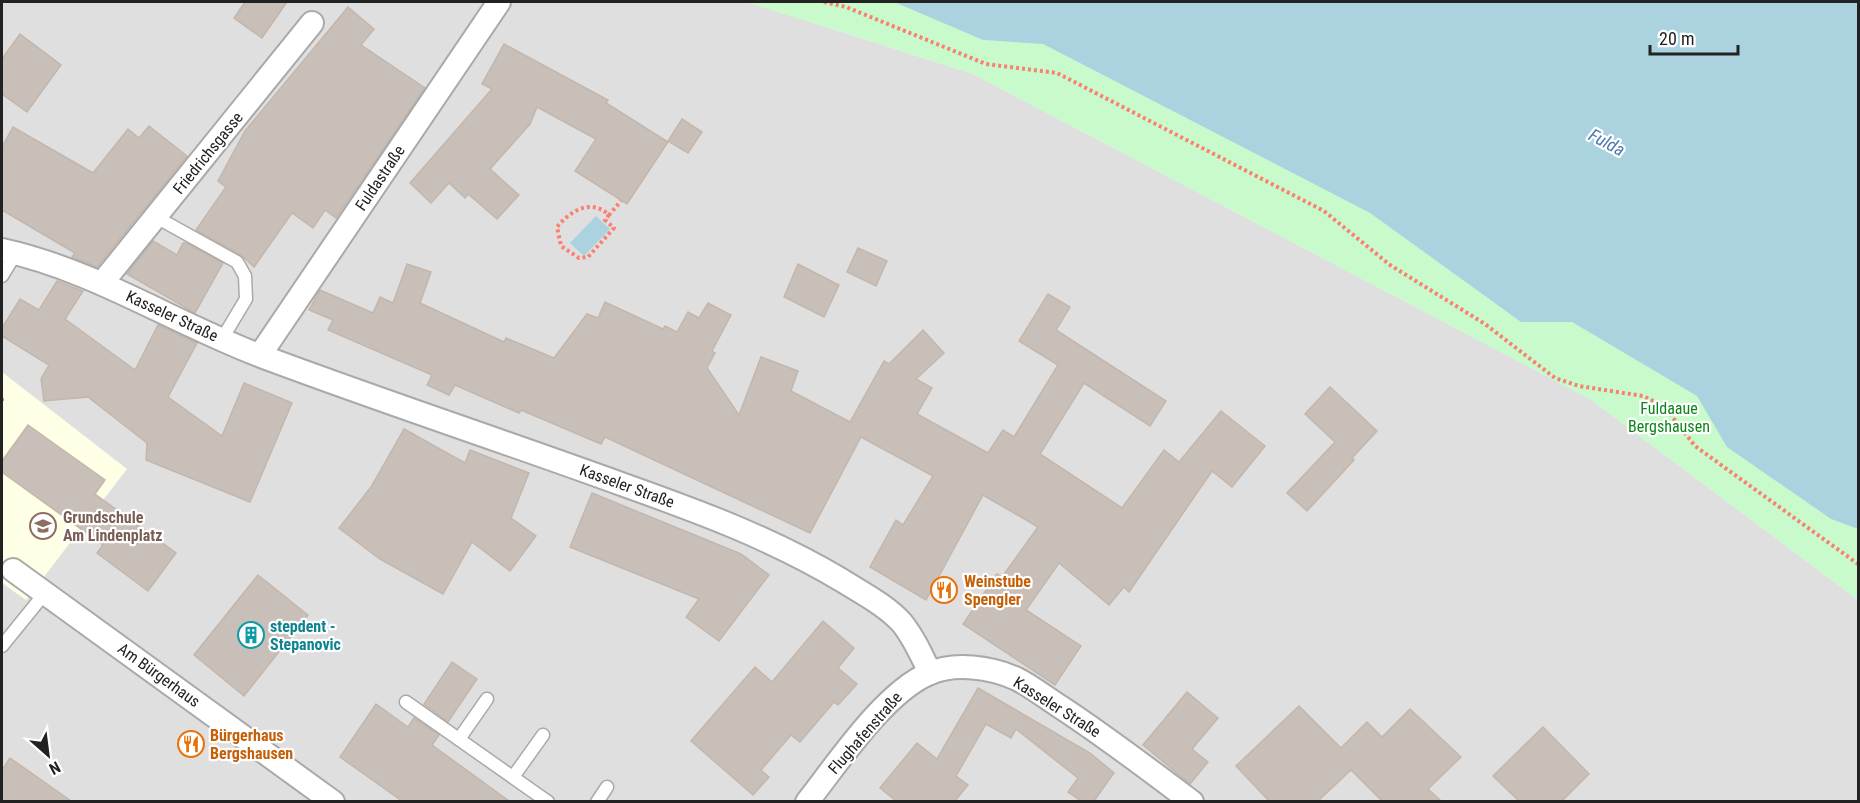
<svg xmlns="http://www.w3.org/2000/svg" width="1860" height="803" font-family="'Roboto Condensed',sans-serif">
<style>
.residential{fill:#e0dfdf}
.education{fill:#ffffe5}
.park{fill:#c8facc}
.water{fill:#aad3df}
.building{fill:#c7bfb8;stroke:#c4b6ab;stroke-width:1.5}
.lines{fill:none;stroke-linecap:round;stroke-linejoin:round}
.service-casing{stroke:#a9a9a9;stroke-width:15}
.minor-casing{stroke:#a9a9a9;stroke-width:26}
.path{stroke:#fa8072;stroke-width:4;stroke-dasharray:3 3;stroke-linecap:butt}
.service{stroke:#fff;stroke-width:12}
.minor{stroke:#fff;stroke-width:22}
.labels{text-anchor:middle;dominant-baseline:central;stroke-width:4.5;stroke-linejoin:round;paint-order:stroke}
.street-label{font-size:16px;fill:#222;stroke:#fff}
.park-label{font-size:16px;fill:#0c8416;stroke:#fff}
.education-label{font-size:16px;font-weight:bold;fill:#785e54;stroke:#fff;text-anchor:start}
.food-label{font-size:16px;font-weight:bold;fill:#c56008;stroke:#fff;text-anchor:start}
.culture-label{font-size:16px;font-weight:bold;fill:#0d838f;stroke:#fff;text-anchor:start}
.water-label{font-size:18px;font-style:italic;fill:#4a7aab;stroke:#fff}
</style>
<rect width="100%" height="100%" fill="#f2efe9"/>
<polygon class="residential" points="2,2 747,2 973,74 1590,399 1858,600 1858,801 2,802"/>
<polygon class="education" points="2,372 127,469 26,600 2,583"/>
<polygon class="park" points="747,2 894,2 983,40 1043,44 1370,213 1521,322 1572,322 1697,396 1728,447 1831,519 1858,529 1858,600 1590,399 973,74"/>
<g class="water">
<polygon points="894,2 1858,2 1858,529 1831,519 1727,447 1697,396 1572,322 1521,322 1370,213 1043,44 983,40"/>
<polygon points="596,216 610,229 584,256 570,243"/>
</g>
<g class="building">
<polygon points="245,2 287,2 262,38 234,18"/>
<polygon points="348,7 374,29 361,45 425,88 336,218 325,210 313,228 292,213 254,267 241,255 196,230 226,187 218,181 245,131"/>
<polygon points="20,34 61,65 27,112 2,94 2,59"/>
<polygon points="504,44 608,100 606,103 668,142 627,204 575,171 596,139 537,107 530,124 490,169 519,195 497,219 468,194 465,198 449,183 431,203 410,183 492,89 482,84"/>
<polygon points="682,119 702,132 688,153 668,141"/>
<polygon points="149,126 187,156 97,267 72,257 75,253 2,210 2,147 13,127 93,173 128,129 139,138"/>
<polygon points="153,241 177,255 183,243 186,243 223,263 195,313 127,274"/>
<polygon points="858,248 887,261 876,286 847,272"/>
<polygon points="407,264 431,272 420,303 504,342 506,338 554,358 587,314 598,318 605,302 663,329 665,326 677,332 688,312 699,318 708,303 731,315 712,351 715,353 707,368 739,415 761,357 798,371 791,391 850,422 884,361 889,364 923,330 944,353 916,379 932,388 917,414 988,453 1003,430 1014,437 1058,365 1019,341 1048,294 1070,307 1056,330 1166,401 1150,426 1084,383 1040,454 1122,508 1164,450 1179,462 1221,411 1265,446 1232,487 1212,471 1129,592 1124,587 1109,605 1059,563 1026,610 1081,646 1055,685 963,624 997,574 1002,577 1038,527 983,495 926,600 870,567 896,520 903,525 933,476 861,437 810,533 605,437 601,444 521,410 519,413 455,385 449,395 427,385 432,375 328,330 333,320 309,310 320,290 373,313 380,297 393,303"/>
<polygon points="798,264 839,285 824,317 784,297"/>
<polygon points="57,281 83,291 65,319 135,370 158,325 197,343 168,397 222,436 244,383 292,403 250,502 146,460 147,443 88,397 44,401 41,379 49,365 2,336 2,328 20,299 39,310"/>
<polygon points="1330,387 1377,431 1352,458 1354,460 1307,511 1287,493 1335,442 1305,414"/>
<polygon points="28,425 105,480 95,494 176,553 148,591 97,553 103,545 2,472 2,461"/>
<polygon points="404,429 465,463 470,450 529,473 511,518 536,536 510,571 472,542 443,594 380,559 339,528 371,487"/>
<polygon points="592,493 741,554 769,575 719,641 686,617 699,599 570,547"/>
<polygon points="258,575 308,615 244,696 194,655"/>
<polygon points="823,621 854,648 838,668 857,684 838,705 834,702 800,742 791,735 761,770 769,777 753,795 691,741 755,667 772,682"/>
<polygon points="452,662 477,679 448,722 424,704"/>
<polygon points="978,688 1090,753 1114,773 1094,801 1081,801 1068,792 1078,778 1016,729 1011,738 986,724 956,776 968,785 955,801 896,801 880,788 917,743 937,759"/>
<polygon points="1187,692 1218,718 1192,749 1208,762 1190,784 1143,745"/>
<polygon points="376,704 408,727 414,718 439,735 432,745 509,801 402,801 340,757"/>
<polygon points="1299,706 1341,748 1367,722 1382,737 1410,709 1461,757 1428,789 1441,801 1382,801 1351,770 1318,801 1269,801 1236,766"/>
<polygon points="1543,727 1589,774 1562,801 1519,801 1493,776"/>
<polygon points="10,758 71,801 2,801 2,770"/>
</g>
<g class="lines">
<defs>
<g id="service">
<polyline points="156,217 237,262 245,276 246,299 222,339"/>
<polyline points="2,276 16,253"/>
<polyline points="2,646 45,593"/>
<polyline points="406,702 548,802"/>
<polyline points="459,739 487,699"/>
<polyline points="513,777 543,735"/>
<polyline points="597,802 607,787"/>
</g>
<g id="minor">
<path d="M2,250C94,270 174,323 261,356C381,401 503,441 624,485C700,512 773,539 843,581C862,593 887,606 902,623C914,638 922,656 930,673"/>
<polyline points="102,283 312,23"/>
<polyline points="260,355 499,2"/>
<polyline points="13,570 333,802"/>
<path d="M807,802C837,764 884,693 928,674C954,662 991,667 1017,679C1031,686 1045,697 1059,706C1105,736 1148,769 1192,802"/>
</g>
</defs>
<use href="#service" class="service-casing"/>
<use href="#minor" class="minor-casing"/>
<g class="path">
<polyline points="824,2 846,7 986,64 1057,73 1324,211 1390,265 1485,324 1555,378 1579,386 1643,396 1664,406 1695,446 1858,564"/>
<path d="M609,215L605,220L614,228L588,257L579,258L561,246L557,227C570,211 591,198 609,215L621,201"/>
<polyline points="2,398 2,402"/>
</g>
<use href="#service" class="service"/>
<use href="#minor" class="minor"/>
</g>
<defs>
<symbol id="school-ring" viewBox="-11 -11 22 22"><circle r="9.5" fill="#fff" stroke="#8d6e63" stroke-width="1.5"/><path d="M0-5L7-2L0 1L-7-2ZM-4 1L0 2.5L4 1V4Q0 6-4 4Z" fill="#8d6e63"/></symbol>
<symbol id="restaurant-ring" viewBox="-11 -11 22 22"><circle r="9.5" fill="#fff" stroke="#e8710a" stroke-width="1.5"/><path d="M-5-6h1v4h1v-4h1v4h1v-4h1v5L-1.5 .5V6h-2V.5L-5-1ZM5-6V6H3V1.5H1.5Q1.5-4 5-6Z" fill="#e8710a"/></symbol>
<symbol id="building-ring" viewBox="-11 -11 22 22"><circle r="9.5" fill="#fff" stroke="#0f9aa8" stroke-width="1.5"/><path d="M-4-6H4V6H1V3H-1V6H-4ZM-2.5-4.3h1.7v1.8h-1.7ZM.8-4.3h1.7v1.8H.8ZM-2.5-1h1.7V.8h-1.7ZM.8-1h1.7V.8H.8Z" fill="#0f9aa8"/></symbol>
</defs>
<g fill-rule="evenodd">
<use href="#school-ring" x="28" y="511" width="30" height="30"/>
<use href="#restaurant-ring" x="929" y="575" width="30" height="30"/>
<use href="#building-ring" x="236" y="620" width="30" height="30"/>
<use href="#restaurant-ring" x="176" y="729" width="30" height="30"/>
</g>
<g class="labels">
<g class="street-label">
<text transform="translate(208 153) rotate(-51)">Friedrichsgasse</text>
<text transform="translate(380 178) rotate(-56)">Fuldastraße</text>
<text transform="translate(172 316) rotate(25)">Kasseler Straße</text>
<text transform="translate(627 486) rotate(20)">Kasseler Straße</text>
<text transform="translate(159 675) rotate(36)">Am Bürgerhaus</text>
<text transform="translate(1057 707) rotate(32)">Kasseler Straße</text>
<text transform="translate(865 733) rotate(-49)">Flughafenstraße</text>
</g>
<g class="park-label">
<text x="1669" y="408">Fuldaaue<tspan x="1669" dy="18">Bergshausen</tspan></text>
</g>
<g class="education-label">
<text x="63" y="517">Grundschule<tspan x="63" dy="18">Am Lindenplatz</tspan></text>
</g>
<g class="food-label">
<text x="964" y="581">Weinstube<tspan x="964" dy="18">Spengler</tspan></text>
<text x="210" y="735">Bürgerhaus<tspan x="210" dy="18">Bergshausen</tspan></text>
</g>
<g class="culture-label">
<text x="270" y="626">stepdent -<tspan x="270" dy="18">Stepanovic</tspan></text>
</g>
<g class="water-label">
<text transform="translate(1607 142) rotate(28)">Fulda</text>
</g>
</g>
<rect width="1860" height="803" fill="none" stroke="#222222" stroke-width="6"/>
<g transform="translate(48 755) rotate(152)" stroke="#ffffff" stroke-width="4.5" paint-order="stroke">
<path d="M0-4.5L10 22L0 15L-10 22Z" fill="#222222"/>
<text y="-9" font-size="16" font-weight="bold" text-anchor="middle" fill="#222222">N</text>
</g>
<path d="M1650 45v9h88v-9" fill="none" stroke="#222222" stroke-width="3"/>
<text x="1659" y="45" font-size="18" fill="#222222" stroke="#ffffff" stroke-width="4.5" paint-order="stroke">20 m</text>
</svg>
